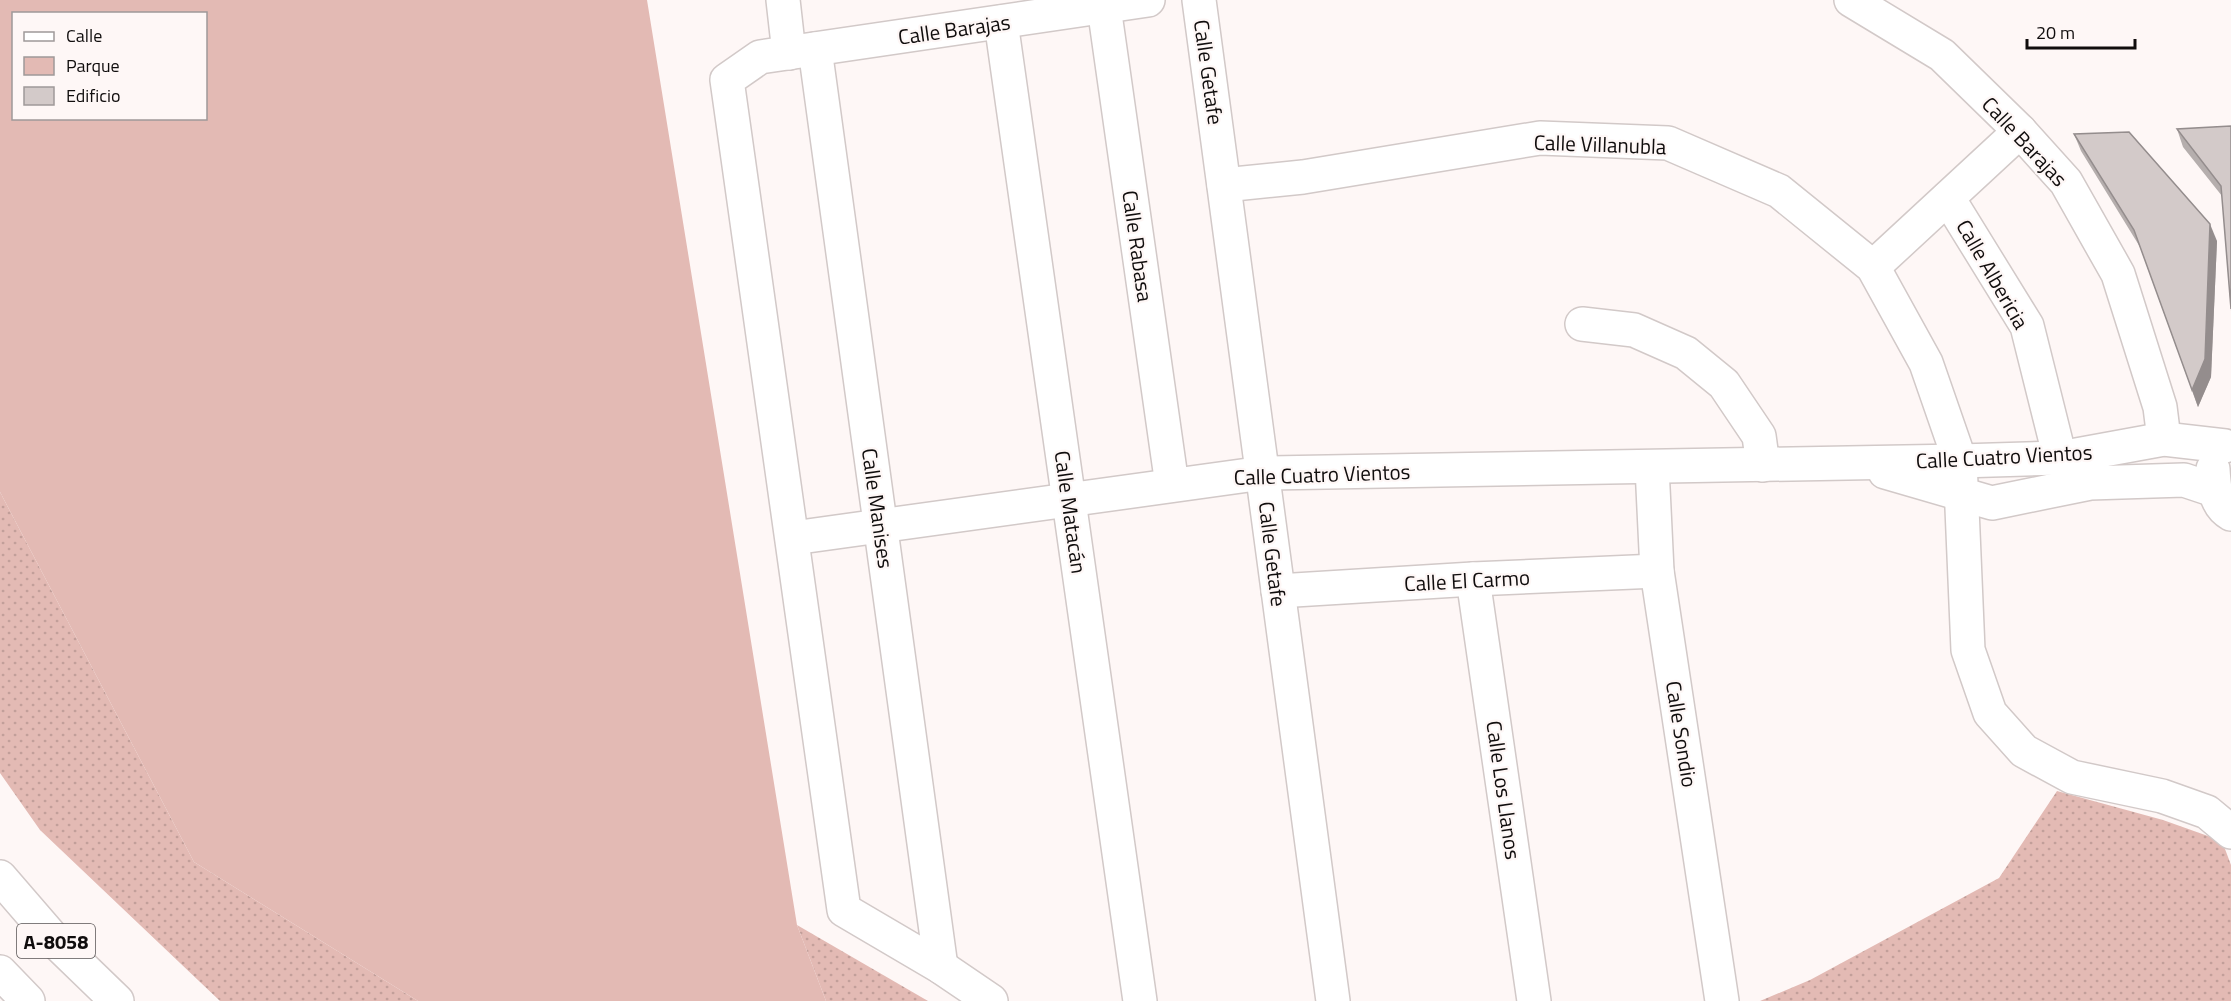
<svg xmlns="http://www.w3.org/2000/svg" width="2231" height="1001" font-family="'Titillium Web',sans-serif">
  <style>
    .grass { fill: url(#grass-dots) }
    .green { fill: #e3bab4; fill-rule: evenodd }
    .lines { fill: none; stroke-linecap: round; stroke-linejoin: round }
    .minor-casing { stroke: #d2c9c8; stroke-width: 36 }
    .motorway-casing { stroke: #d2c9c8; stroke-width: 36 }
    .minor { stroke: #fff; stroke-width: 33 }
    .motorway { stroke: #fff; stroke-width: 33 }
    .wall { fill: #b5aead }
    .shaded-wall { fill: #948d8d }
    .building { fill: #d3cac9; stroke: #948d8d; stroke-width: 1.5 }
    .labels { text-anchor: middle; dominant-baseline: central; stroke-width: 4.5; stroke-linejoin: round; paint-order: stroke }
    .shield { fill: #fef7f6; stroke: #575353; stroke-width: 1.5 }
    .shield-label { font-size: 20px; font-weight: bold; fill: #100d0d }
    .street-label { font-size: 21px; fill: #100d0d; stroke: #fef7f6 }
  </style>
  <defs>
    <pattern id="grass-dots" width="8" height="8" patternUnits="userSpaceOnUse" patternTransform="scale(1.5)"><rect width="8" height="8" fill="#e3bab4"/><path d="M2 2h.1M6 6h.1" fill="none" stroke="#c29f9a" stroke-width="1.8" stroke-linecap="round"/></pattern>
  </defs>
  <rect width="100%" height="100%" fill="#fef7f6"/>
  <g class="grass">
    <path d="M0,492L194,862L418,1001H220L40,830L0,773Z"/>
    <path d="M2057,791L2163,820L2222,841L2231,865V1001H1760L1810,980L1999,878Z"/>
    <path d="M797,925L928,1001H826Z"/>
  </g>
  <path class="green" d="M0,0H647L797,925L826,1001H418L194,862L0,492ZM14,14H206V118H14Z"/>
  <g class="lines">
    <defs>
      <g id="minor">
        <path d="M783,0L789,53"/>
        <path d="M1103,0L1172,485"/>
        <path d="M1199,0L1333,1001"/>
        <path d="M1851,0L1942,55L2020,131L2066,182L2118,274L2160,407L2164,439"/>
        <path d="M1001,22L1140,1001"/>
        <path d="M815,49L941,967"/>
        <path d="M1224,185L1303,177L1540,138L1668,143L1779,191L1873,267L1926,363L1960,461"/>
        <path d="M1948,198L2027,326L2060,458"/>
        <path d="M1873,267L2020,131"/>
        <path d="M1582,324L1634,330L1686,353L1724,384L1759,436L1763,465"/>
        <path d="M1652,467L1657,571L1722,1001"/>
        <path d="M2213,469C2214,486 2215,505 2231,514"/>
        <path d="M1885,472L1992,503L2090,483L2184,480L2214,490"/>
        <path d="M793,538L1263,473L1960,461L2060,458L2164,439L2225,446"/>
        <path d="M1473,579L1534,1001"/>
        <path d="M1278,591L1473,579L1657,571"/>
        <path d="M991,1001L941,967L844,910L727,80L760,57L1148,0"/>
      </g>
      <g id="motorway">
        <path d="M1960,461L1968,650L1990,713L2024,751L2072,777L2162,796L2207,812L2231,832"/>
        <path d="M0,877L57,943L117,1001"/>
        <path d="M0,972L28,1001"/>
      </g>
    </defs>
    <use href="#minor" class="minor-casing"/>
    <use href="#motorway" class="motorway-casing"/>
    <use href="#minor" class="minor"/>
    <use href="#motorway" class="motorway"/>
  </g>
  <g class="wall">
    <path d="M2231,126V311L2222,196L2183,147L2177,129Z"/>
    <path d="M2074,134L2217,241L2211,377L2198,407L2140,247L2081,151Z"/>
  </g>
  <path class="shaded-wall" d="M2210,224L2217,241L2211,377L2198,407L2192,390Z"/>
  <g class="building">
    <path d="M2231,126V309L2221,186L2177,129Z"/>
    <path d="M2129,132L2210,224L2205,359L2192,390L2134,230L2074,134Z"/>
  </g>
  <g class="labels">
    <rect class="shield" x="17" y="924" width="78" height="34" rx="4.5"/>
    <g class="shield-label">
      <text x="56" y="941">A-8058</text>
    </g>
    <g class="street-label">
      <text transform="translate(954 29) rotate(-8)">Calle Barajas</text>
      <text transform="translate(1209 72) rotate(82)">Calle Getafe</text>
      <text transform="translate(2025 141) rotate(47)">Calle Barajas</text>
      <text transform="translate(1600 144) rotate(2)">Calle Villanubla</text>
      <text transform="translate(1138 246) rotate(82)">Calle Rabasa</text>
      <text transform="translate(1993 274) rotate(60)">Calle Albericia</text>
      <text transform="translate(2004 456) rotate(-3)">Calle Cuatro Vientos</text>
      <text transform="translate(1322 474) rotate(-2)">Calle Cuatro Vientos</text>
      <text transform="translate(878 508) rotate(82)">Calle Manises</text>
      <text transform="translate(1071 512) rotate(82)">Calle Matacán</text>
      <text transform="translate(1273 554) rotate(83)">Calle Getafe</text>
      <text transform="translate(1467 580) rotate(-3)">Calle El Carmo</text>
      <text transform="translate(1682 734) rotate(81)">Calle Sondio</text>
      <text transform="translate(1504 790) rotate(82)">Calle Los Llanos</text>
    </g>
  </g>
  <rect x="12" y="12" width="195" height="108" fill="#fef7f6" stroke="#9f9999" stroke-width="1.5"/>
  <rect x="24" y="32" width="30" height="9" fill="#ffffff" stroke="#9f9999" stroke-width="1.5"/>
  <text x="66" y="42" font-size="18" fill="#100d0d">Calle</text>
  <rect x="24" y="57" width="30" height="18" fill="#e3bab4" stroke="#9f9999" stroke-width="1.5"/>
  <text x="66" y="72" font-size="18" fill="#100d0d">Parque</text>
  <rect x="24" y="87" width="30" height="18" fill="#d3cac9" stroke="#9f9999" stroke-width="1.5"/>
  <text x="66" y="102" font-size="18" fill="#100d0d">Edificio</text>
  <path d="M2027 39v9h108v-9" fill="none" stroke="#100d0d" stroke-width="3"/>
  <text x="2036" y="39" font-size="18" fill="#100d0d" stroke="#fef7f6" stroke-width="4.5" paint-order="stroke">20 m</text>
</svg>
